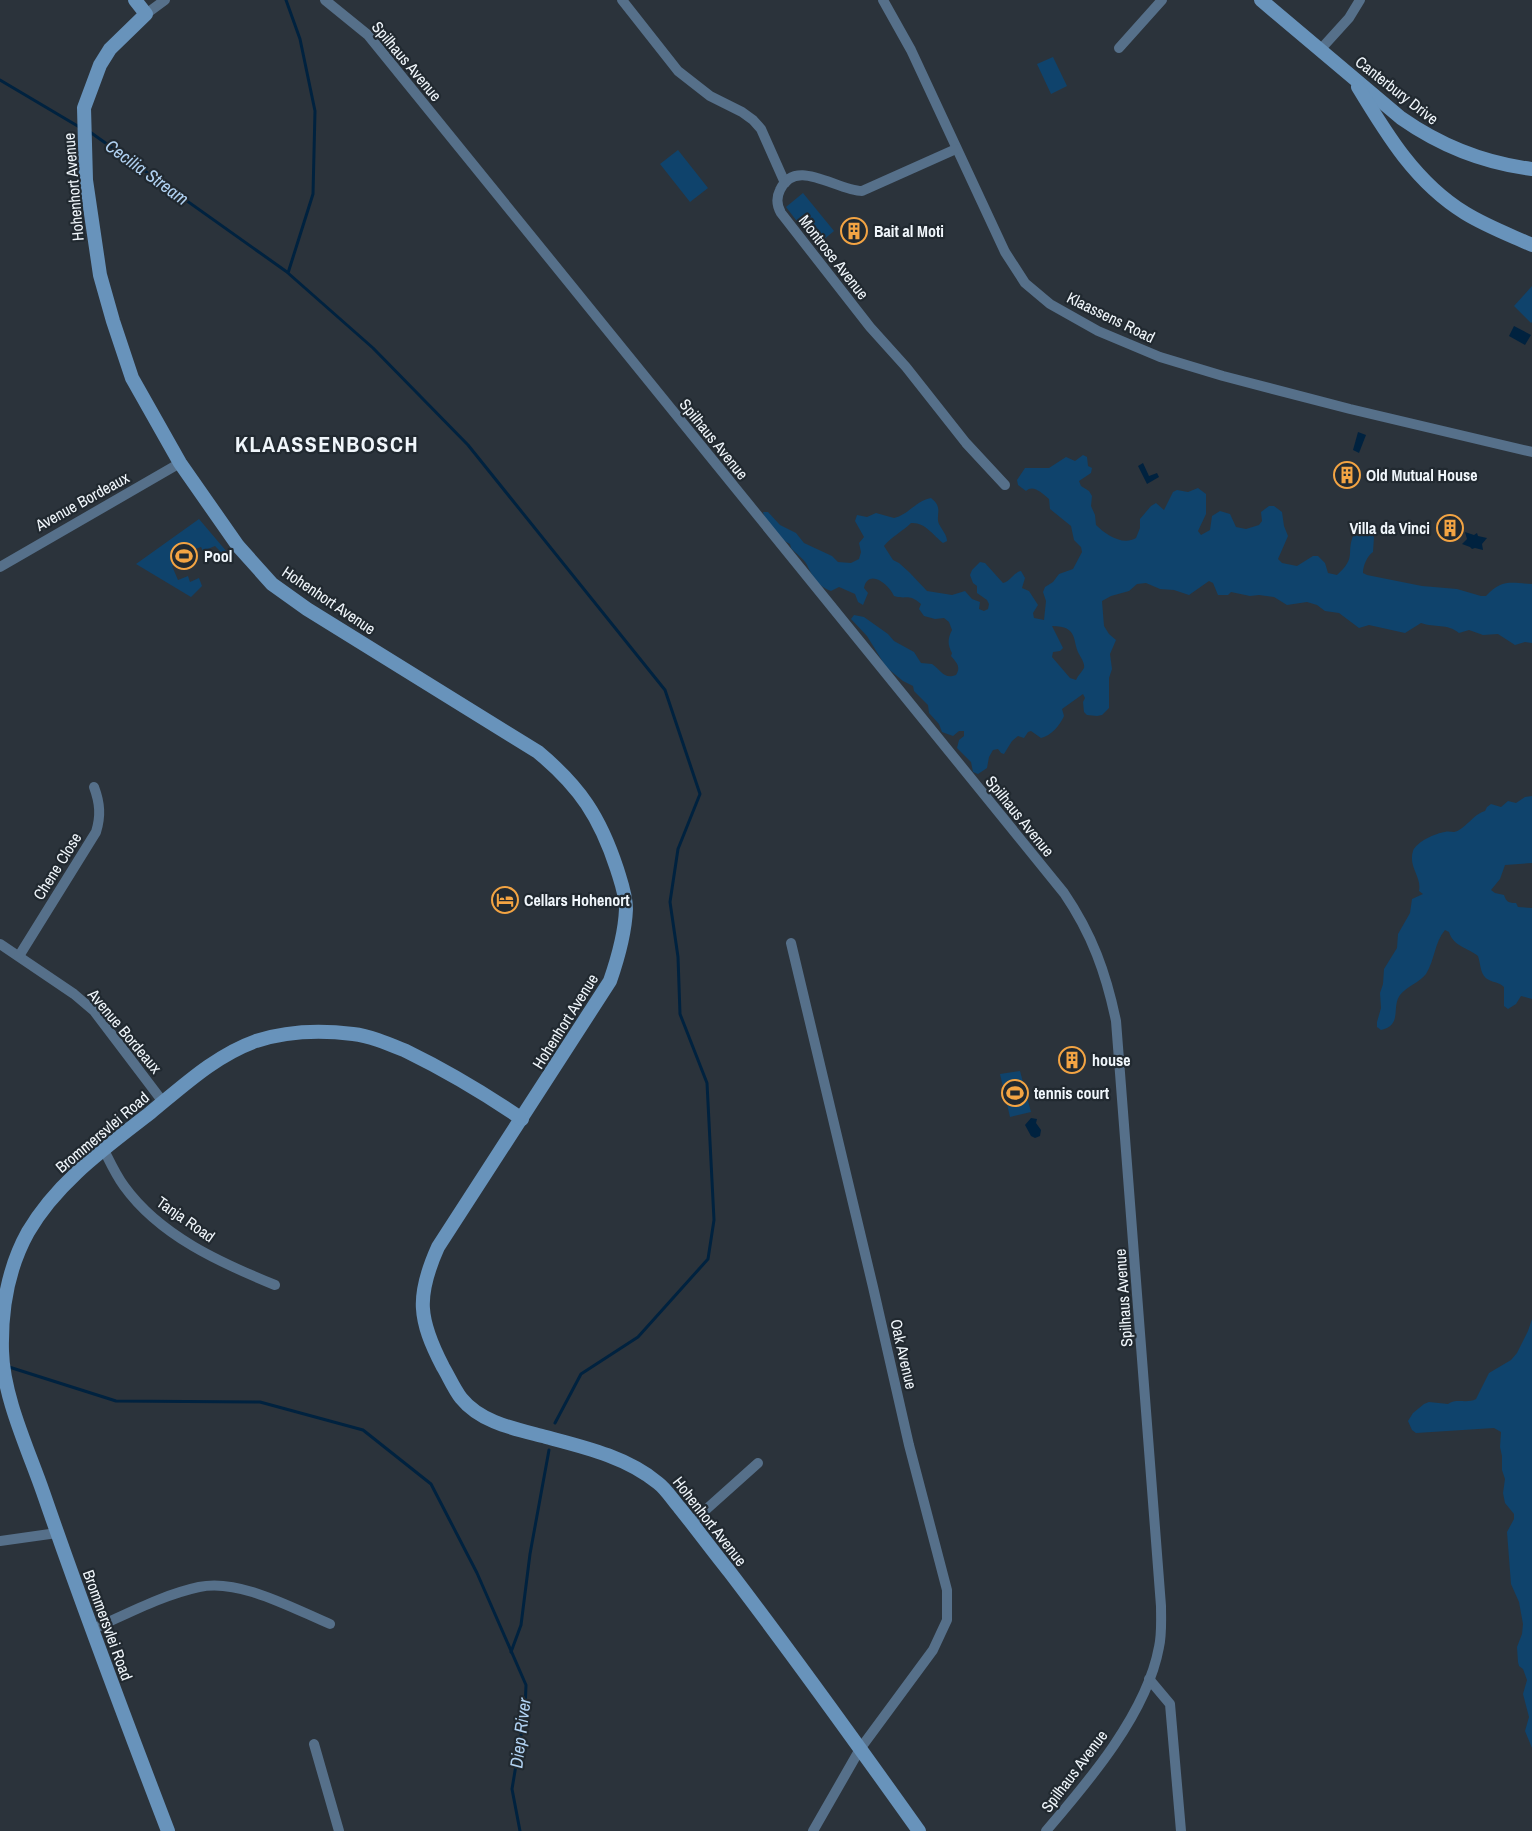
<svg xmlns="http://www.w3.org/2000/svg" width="1532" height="1831" font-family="'Archivo Narrow',sans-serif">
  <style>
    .green { fill: #0f436c; fill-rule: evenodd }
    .water { fill: #00223f }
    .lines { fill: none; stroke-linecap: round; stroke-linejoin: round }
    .stream { stroke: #00223f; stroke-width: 3 }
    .street { stroke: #56708a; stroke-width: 10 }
    .secondary { stroke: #6893bb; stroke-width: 14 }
    .labels { text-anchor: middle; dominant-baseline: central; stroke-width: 4.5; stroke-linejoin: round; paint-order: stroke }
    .street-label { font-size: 16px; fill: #f0f6fb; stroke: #212930 }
    .poi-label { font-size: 16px; font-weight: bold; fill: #f0f6fb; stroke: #212930; text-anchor: start }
    .water-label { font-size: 18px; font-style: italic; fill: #b1d2f2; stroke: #212930 }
    .district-label { font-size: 22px; font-weight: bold; letter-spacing: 1.5px; fill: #f0f6fb; stroke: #212930 }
  </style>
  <rect width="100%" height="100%" fill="#2b333b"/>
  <g class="green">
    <path d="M1053,57L1067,86L1051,94L1037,64Z"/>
    <path d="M678,150L708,188L690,202L660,164Z"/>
    <path d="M803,193L834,231L816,246L786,207Z"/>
    <path d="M1532,286V322L1531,323L1514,306Z"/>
    <path d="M1083,455L1087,457L1088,466L1092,468L1091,473L1079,481L1081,486L1089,491L1092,496L1091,506L1095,515L1096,525C1106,535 1123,546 1136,538L1140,528V519L1151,506L1156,503L1164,510L1173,492L1177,490L1188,492L1198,488L1206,494V514L1198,531L1201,535L1210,530L1212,516L1220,511L1230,514L1236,527L1246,529L1259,525L1262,521L1261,512L1269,506H1274L1282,512L1284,526L1288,536L1278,559L1282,563L1297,566L1313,556H1318L1325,563L1328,573L1337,575C1357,557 1346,554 1353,536L1361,531L1366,530L1374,537L1373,552C1367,556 1363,566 1363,573L1367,575L1422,586L1457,589L1481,596H1486C1502,579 1510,583 1532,584V643L1525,642L1515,645L1498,634L1483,635L1469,630L1459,633C1447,623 1435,628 1421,623L1405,633L1369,625L1359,628L1339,613L1325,611L1317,605L1307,602L1287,605L1274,597L1259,595L1250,596L1231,592L1228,595H1218L1213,583L1209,581L1189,595L1174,590L1160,589L1146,583L1137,584L1129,591L1111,596L1102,601L1104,626L1109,634L1116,640L1110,654L1112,669L1109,678V708L1102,715L1097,716L1087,715L1084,712L1083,702L1085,698L1083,694L1062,709L1064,716C1060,725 1051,736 1041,738L1031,731L1028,732L1024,738L1018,736L1012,741L1004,754L1001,753L998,749L993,750L989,757L987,768L978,774L973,772L971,762L957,748L959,740L964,736V731H959L953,736L942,732L939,724L929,713L928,705L914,691L913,686L903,681L886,667L867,636L851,619L854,615L864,617L888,634L894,641L914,652L921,663L932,664C941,670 944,680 956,675C961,667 957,663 951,656L952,653C947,644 948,638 952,630L949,622L944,618L935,619L924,616L919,609L921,604C908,593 907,600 894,596C889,584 868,568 864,588L868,593L863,605L858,602L855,594L839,587L831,591C819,587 813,578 808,567C806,560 796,554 791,548L790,544C778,538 766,525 763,512H768L780,525L796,533L804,543L832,556L838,562L851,563L859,559L861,552L859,543L864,537L855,521L857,515L867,517L876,513L894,518C908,515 917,500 931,498C944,508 935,515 939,524C942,530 947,535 947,541L943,543C933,535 925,522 911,523C902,532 892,536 884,546L893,560L899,563L909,572L927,591L952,595L965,591L972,599L980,602L979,609L984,611L988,609L989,604L987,600L977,593V586L973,583L970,575L972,570L980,562L985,563L1003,583C1011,581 1014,572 1021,571L1025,578L1022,588L1029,591L1038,605L1033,613L1034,618L1044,620L1046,601L1043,592L1045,587L1053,582L1059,574L1073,569L1082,552L1081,547L1074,540L1071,526L1050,509L1049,499C1042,493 1033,484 1026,491L1018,485L1017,480L1025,468H1049L1066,457L1075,461ZM1052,626C1079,626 1072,641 1079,654C1081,658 1085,663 1084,668C1082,672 1078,675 1076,680L1070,678L1052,657L1053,652L1060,651L1063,648Z"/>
    <path d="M199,519L227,552L224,555L215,546L203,551L201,547L179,555L181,562L172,566L178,580L188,576L190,582L199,578L202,586L191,597L136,564Z"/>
    <path d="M1532,796V863L1505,865L1500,879L1491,890L1495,893L1504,895C1506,902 1509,903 1516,903L1518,907L1532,908V999L1521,996L1516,1004L1508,1009L1504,1006V987C1499,982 1495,983 1489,980C1480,976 1481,965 1478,956C1468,948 1453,946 1449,932L1445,930C1434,943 1435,960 1426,974C1419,983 1407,986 1400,995C1391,1007 1403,1025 1381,1030L1377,1027V1022L1381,1008L1380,993L1383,984L1384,969L1397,948L1398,934L1410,913L1412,899L1423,894L1419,891C1422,877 1408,867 1413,851C1416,842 1436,833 1445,832C1448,831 1451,832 1454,832C1465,830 1473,814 1485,811L1487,807L1491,804L1501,807L1508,801L1516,803L1525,797Z"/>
    <path d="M1020,1071L1031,1112L1010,1117L1000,1074Z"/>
    <path d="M1532,1319V1748L1525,1731L1529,1717L1523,1694L1527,1680L1523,1669L1519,1666L1518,1662L1517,1647L1522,1634L1523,1624L1519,1602L1511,1584L1507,1532L1514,1519V1514L1505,1503L1503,1493L1505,1479L1502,1470V1456L1500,1447L1501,1432L1494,1428L1416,1433L1412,1430L1408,1421L1413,1413L1424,1404L1429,1402L1448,1404C1456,1398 1467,1404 1476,1399L1489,1373L1511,1360L1517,1353L1528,1331Z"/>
  </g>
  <g class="water">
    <path d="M1514,326L1531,335L1525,345L1509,336Z"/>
    <path d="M1358,432L1366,435L1359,453L1353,450Z"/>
    <path d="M1143,463L1149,476L1157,473L1159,477L1147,484L1138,466Z"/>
    <path d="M1465,532L1474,535L1477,533L1478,536L1487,538L1482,544L1483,550L1475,548L1472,549L1470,547L1462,544L1467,539Z"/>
    <path d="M1031,1118L1037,1119L1036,1123L1041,1130L1040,1136L1035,1138L1031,1136L1025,1125Z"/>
  </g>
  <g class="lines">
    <g class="stream">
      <path d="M286,0L300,39L315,111L313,194L288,273L373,348L468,445L665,690L700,794L678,849L670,902L678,957L680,1014L707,1083L714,1220L708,1259L638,1337L581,1374L555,1423"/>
      <path d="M0,80L81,128"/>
      <path d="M90,132L287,272"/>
      <path d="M9,1367L116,1401L260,1402L363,1430L431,1484L477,1573L526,1685L525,1711L512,1789L520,1831"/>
      <path d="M511,1652L521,1625L530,1554L549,1450"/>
    </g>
    <g class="street">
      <path d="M325,0L368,35L1064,893C1092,934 1106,973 1116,1021L1161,1606C1161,1619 1162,1634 1159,1647C1147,1713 1089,1781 1046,1831"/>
      <path d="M622,0L678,71L710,96L742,112L753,120L761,129L785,183"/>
      <path d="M883,0L911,50L1005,252L1025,283L1050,304L1098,331L1160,357L1223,376L1350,409L1532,452"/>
      <path d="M146,14L165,0"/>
      <path d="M1119,48L1162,0"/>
      <path d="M1320,50L1349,18L1360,0"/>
      <path d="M956,149L862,191C837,191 795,156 780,190C776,198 777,206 781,213L870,327L906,367L966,443L1005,485"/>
      <path d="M0,567L180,463"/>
      <path d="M791,943L873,1287L909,1445L947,1590V1620L933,1650L860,1749L813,1831"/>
      <path d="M0,944L74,994L94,1011L163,1102"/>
      <path d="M19,956L96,832C101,816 100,803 94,787"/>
      <path d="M104,1150C110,1162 116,1175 124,1186C160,1236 221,1263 275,1285"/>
      <path d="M691,1523L758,1463"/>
      <path d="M0,1541L57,1533"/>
      <path d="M93,1629C127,1614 162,1595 199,1587C239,1578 294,1609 330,1624"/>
      <path d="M1149,1679L1170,1704L1181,1831"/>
      <path d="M314,1744L339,1831"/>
    </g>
    <g class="secondary">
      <path d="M135,0L146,14L110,49L100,65L84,108L86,180L100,275L113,321L132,378L180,463L238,546L272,584L307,609L538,752C580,787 600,817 617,869C621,882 626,895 626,909C625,934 618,958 610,981L438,1247C416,1296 418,1319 443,1367C449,1377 454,1389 461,1398C481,1423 516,1429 546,1437C584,1447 627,1457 658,1483C666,1489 672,1499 679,1507C696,1528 712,1550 729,1571C794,1656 857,1744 919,1831"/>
      <path d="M1261,0L1401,118C1441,146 1483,163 1532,169"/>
      <path d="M1358,87C1387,135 1416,183 1465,213C1486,226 1510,235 1532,245"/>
      <path d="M168,1831C125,1719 82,1605 43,1492C28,1449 3,1396 2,1351C1,1310 8,1268 28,1232C57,1182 105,1148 150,1113C183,1086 216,1055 256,1041C287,1031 321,1030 353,1034C371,1036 389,1044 406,1051C447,1071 484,1093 522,1119"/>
    </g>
  </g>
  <defs>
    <symbol id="building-ring" viewBox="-11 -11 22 22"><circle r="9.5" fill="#212930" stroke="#f3a443" stroke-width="1.5"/><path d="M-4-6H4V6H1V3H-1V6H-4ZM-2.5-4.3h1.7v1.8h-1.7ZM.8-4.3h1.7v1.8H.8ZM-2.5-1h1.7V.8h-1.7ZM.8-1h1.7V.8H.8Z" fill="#f3a443"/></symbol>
    <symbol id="stadium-ring" viewBox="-11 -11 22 22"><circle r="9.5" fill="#212930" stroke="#f3a443" stroke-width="1.5"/><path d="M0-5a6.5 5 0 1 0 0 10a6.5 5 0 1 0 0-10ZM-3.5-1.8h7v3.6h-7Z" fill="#f3a443"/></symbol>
    <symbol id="hotel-ring" viewBox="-11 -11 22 22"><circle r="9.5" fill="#212930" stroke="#f3a443" stroke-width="1.5"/><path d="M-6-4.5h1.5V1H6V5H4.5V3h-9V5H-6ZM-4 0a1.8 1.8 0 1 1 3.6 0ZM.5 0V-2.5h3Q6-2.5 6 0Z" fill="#f3a443"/></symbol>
  </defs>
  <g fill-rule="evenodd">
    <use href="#building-ring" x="839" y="216" width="30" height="30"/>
    <use href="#building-ring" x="1332" y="460" width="30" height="30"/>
    <use href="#building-ring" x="1435" y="513" width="30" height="30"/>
    <use href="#stadium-ring" x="169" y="541" width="30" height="30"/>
    <use href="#hotel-ring" x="490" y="885" width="30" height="30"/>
    <use href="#building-ring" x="1057" y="1045" width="30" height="30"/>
    <use href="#stadium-ring" x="1000" y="1078" width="30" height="30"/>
  </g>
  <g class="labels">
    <g class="street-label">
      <text transform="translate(407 61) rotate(50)">Spilhaus Avenue</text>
      <text transform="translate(1397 90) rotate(38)">Canterbury Drive</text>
      <text transform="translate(73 187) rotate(-95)">Hohenhort Avenue</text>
      <text transform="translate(834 257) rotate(52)">Montrose Avenue</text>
      <text transform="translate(1111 317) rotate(26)">Klaassens Road</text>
      <text transform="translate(714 439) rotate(51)">Spilhaus Avenue</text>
      <text transform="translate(82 501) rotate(-29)">Avenue Bordeaux</text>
      <text transform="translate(329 600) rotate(34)">Hohenhort Avenue</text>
      <text transform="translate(1020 816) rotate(51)">Spilhaus Avenue</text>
      <text transform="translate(57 866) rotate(-58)">Chene Close</text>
      <text transform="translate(565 1021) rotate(-58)">Hohenhort Avenue</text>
      <text transform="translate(125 1031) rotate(50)">Avenue Bordeaux</text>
      <text transform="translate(102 1132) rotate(-40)">Brommersvlei Road</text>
      <text transform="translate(186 1219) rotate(35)">Tanja Road</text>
      <text transform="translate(1123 1298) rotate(-94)">Spilhaus Avenue</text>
      <text transform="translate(904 1354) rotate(77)">Oak Avenue</text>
      <text transform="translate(710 1521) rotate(52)">Hohenhort Avenue</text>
      <text transform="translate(108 1625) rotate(70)">Brommersvlei Road</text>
      <text transform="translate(1074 1771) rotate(-53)">Spilhaus Avenue</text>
    </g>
    <g class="poi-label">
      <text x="874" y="231">Bait al Moti</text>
      <text x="1366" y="475">Old Mutual House</text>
      <text x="1430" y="528" text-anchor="end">Villa da Vinci</text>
      <text x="204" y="556">Pool</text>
      <text x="524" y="900">Cellars Hohenort</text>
      <text x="1092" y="1060">house</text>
      <text x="1034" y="1093">tennis court</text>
    </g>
    <g class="water-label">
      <text transform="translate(147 172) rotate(36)">Cecilia Stream</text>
      <text transform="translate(520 1733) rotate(-83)">Diep River</text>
    </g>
    <g class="district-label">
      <text x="327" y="444">KLAASSENBOSCH</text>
    </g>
  </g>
</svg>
